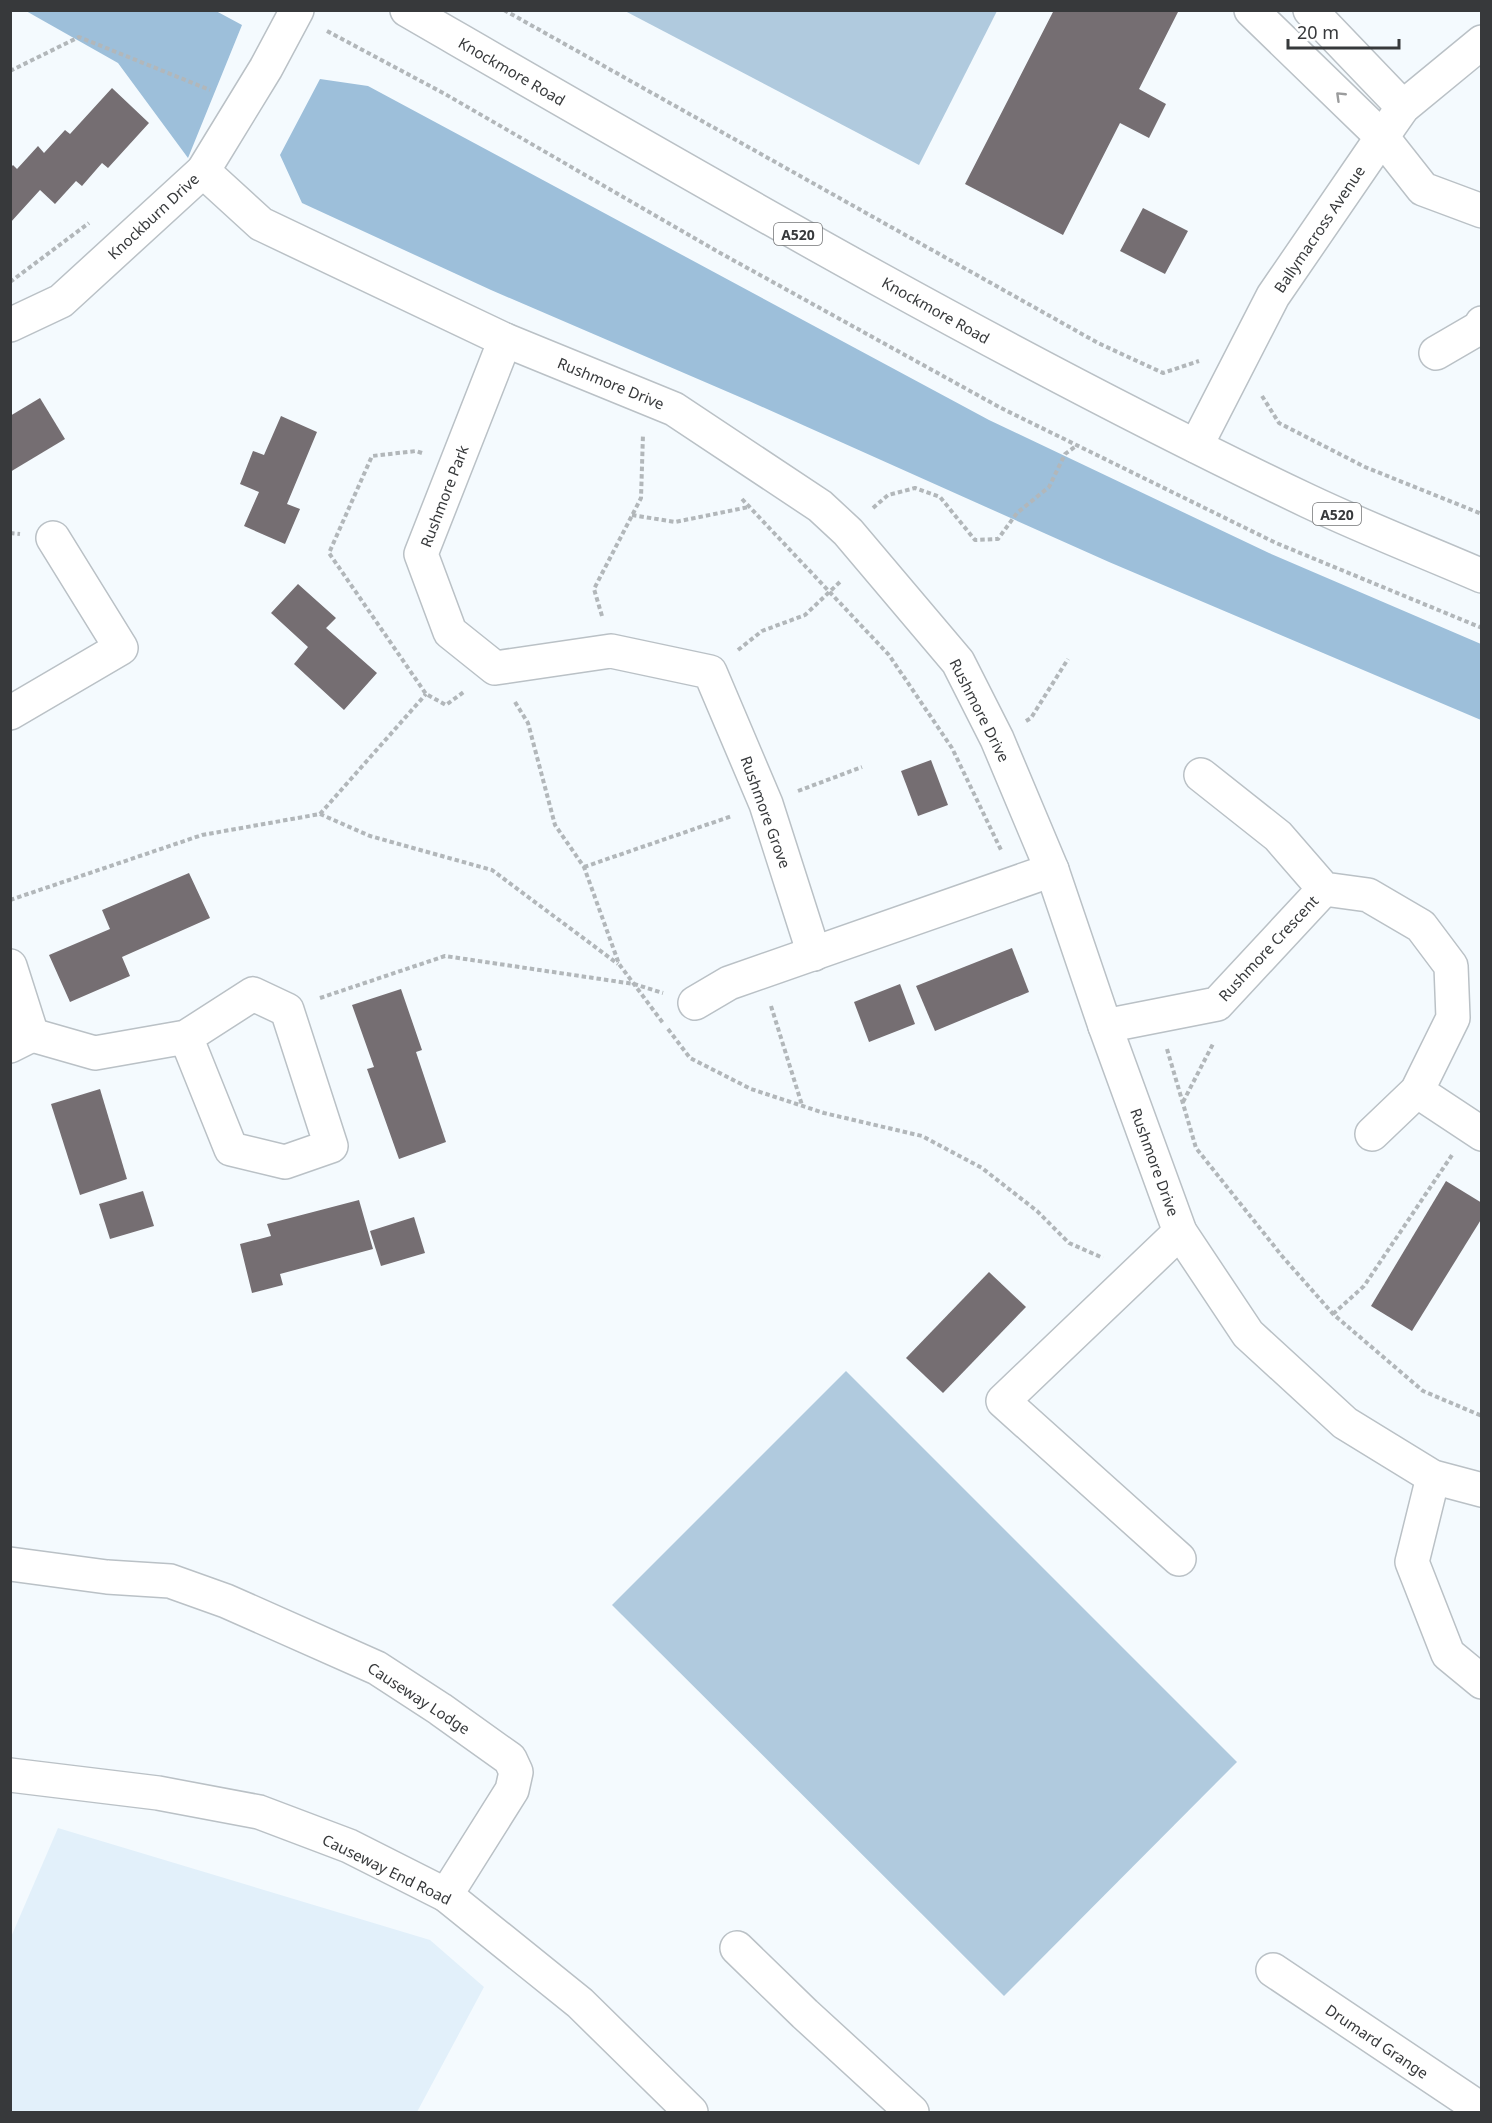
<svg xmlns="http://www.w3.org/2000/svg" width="1492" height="2123" font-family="'Noto Sans',sans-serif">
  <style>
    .built { fill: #e2f0fa }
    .green { fill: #b0cade }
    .forest { fill: #9dbfda }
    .building { fill: #756e72 }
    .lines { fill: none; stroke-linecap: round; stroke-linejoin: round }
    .minor-casing { stroke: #bac1c6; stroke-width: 36 }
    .major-casing { stroke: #bac1c6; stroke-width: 36 }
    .path { stroke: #b2b7ba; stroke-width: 4; stroke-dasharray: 4.5 3; stroke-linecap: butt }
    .minor { stroke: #fff; stroke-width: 33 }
    .major { stroke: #fff; stroke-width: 33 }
    .oneway { stroke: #9b9c9d }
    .labels { text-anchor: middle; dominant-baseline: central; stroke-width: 6; stroke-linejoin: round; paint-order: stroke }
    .shield { fill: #fff; stroke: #737476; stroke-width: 1.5 }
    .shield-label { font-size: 14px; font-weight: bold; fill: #37393b }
    .street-label { font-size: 15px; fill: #37393b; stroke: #fff }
  </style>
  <rect width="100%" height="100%" fill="#f4fafe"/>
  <path class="built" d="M58,1828L430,1940L484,1987L417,2112H11V1937Z"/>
  <g class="green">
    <path d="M625,11H997L919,165Z"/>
    <path d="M846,1371L1237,1762L1004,1996L612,1605Z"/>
  </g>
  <g class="forest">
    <path d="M26,11H216L242,25L188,158L118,63Z"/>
    <path d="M320,79L368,86L989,420L1269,553L1481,644V720L1109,562L749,401L491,290L302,203L280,155Z"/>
  </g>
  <g class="building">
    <path d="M1054,10H1179L1139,89L1166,104L1149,138L1120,123L1063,235L965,184Z"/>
    <path d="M112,88L149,123L108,168L102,163L82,186L76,181L55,204L40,190L10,223V168L13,165L17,169L38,146L44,153L65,130L70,134Z"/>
    <path d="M1143,208L1188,231L1165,274L1120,251Z"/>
    <path d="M40,398L65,439L10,472V416Z"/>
    <path d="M281,416L317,432L287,504L300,509L285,544L244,526L259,492L240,484L253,451L264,455Z"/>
    <path d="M298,584L336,618L326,628L377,673L344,710L294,664L308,647L271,613Z"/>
    <path d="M931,760L948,805L918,816L901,771Z"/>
    <path d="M189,873L210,918L122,957L130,976L70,1002L49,955L110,929L102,910Z"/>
    <path d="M1012,948L1029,992L935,1031L916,986Z"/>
    <path d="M900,984L915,1024L869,1042L854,1002Z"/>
    <path d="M401,989L422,1050L416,1052L446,1142L399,1159L367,1069L374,1067L352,1005Z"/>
    <path d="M100,1089L127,1179L80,1195L51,1104Z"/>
    <path d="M1446,1181L1482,1203V1218L1412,1331L1371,1306Z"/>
    <path d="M143,1191L154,1226L110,1239L99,1204Z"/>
    <path d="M359,1200L373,1249L280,1274L283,1285L252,1293L240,1244L271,1236L267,1224Z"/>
    <path d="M414,1217L425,1253L381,1266L370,1231Z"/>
    <path d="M989,1272L1026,1307L943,1393L906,1358Z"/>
  </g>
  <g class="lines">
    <defs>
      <g id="minor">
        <path d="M1251,10L1382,137L1423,189L1482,211"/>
        <path d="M1310,10L1403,107"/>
        <path d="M203,171L261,224L505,340L674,409L820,506L848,532L958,662L997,739L1052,870L1105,1026L1180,1232L1248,1334L1345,1423L1433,1477L1482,1490"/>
        <path d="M10,325L61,301L203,171L266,68L297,10"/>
        <path d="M505,340L421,554L450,632L495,668L611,651L710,672L766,804L814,954"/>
        <path d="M1436,353L1479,328L1482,323"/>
        <path d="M1196,446L1273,296L1382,137L1403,107L1482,42"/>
        <path d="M10,713L121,648L53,538"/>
        <path d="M1201,775L1278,836L1324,889L1368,895L1421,926L1451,966L1453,1018L1417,1091L1372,1134"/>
        <path d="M10,966L32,1035L10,1046"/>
        <path d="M695,1003L729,983L1052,870"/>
        <path d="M1105,1026L1217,1004L1324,889"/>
        <path d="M32,1035L95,1053L186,1037L253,994L287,1010L331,1146L285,1162L231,1149L186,1037"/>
        <path d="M1417,1091L1482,1134"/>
        <path d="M1433,1477L1412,1562L1448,1654L1482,1682"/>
        <path d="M1179,1559L1003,1401L1180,1232"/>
        <path d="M10,1564L107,1577L170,1581L226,1601L377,1668L440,1709L510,1759L516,1772L512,1790L446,1895"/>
        <path d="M10,1775L158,1793L259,1812L349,1846L446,1895L580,2003L691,2112"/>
        <path d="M737,1948L805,2014L912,2112"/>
        <path d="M1273,1970L1482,2110"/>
      </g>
      <path id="major" d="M407,10C703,181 999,354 1308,501C1365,528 1424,551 1482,576"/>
    </defs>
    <use href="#minor" class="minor-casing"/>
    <use href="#major" class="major-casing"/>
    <g class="path">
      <path d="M504,10L1098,343L1163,373L1199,361"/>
      <path d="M327,31L445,94L722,254L1001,408L1276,543L1482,628"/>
      <path d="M10,71L79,37L210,90"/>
      <path d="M10,282L89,223"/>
      <path d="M1262,396L1279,423L1365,467L1482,514"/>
      <path d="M422,453L416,451L372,456L329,553L426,694L446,705L465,691"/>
      <path d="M742,499L889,655L952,748L1001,850"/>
      <path d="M873,508L888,495L915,488L940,497L975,540L998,539L1017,513L1049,487L1065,454L1076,446"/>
      <path d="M632,515L675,522L749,507"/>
      <path d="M10,533L20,534"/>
      <path d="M602,616L594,589L641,498L643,434"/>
      <path d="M738,650L762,631L805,615L842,580"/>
      <path d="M515,702L528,723L555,825L584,867L619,964L663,1023"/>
      <path d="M1026,721L1031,718L1068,659"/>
      <path d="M798,791L862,767"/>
      <path d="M320,814L426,694"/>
      <path d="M584,867L732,816"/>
      <path d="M10,900L202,835L320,814L370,836L492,870L618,964"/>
      <path d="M320,998L445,956L634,984L663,993"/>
      <path d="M771,1006L802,1105"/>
      <path d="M668,1029L690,1058L751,1089L824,1113L922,1136L982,1168L1037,1211L1069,1243L1103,1258"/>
      <path d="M1167,1049L1196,1148L1282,1256L1333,1314L1423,1391L1482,1416"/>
      <path d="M1183,1102L1214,1042"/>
      <path d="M1333,1314L1364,1286L1452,1155"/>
    </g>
    <use href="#minor" class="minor"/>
    <use href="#major" class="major"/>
  </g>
  <defs><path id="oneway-chevron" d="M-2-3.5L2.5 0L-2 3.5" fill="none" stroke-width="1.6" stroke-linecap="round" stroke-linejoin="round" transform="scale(1.5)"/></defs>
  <use class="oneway" href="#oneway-chevron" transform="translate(1340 96) rotate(-136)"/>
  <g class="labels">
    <g class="shield">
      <rect x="774" y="223" width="48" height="22" rx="4.5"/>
      <rect x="1313" y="503" width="48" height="22" rx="4.5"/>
    </g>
    <g class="shield-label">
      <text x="798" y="234">A520</text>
      <text x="1337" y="514">A520</text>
    </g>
    <g class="street-label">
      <text transform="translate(512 71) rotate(30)">Knockmore Road</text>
      <text transform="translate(153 216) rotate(-43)">Knockburn Drive</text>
      <text transform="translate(1319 229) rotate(-56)">Ballymacross Avenue</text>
      <text transform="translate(936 310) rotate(29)">Knockmore Road</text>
      <text transform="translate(611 383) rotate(22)">Rushmore Drive</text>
      <text transform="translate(444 496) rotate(-69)">Rushmore Park</text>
      <text transform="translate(980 710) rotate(63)">Rushmore Drive</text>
      <text transform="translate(766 812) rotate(70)">Rushmore Grove</text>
      <text transform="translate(1268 948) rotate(-47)">Rushmore Crescent</text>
      <text transform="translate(1155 1162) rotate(70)">Rushmore Drive</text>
      <text transform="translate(419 1698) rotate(33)">Causeway Lodge</text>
      <text transform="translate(387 1869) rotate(26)">Causeway End Road</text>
      <text transform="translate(1377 2041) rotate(34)">Drumard Grange</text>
    </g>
  </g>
  <rect width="1492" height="2123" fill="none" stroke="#37393b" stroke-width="24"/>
  <path d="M1288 39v9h111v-9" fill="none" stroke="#37393b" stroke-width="3"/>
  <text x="1297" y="39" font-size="18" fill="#37393b" stroke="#ffffff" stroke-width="4.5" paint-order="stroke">20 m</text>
</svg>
